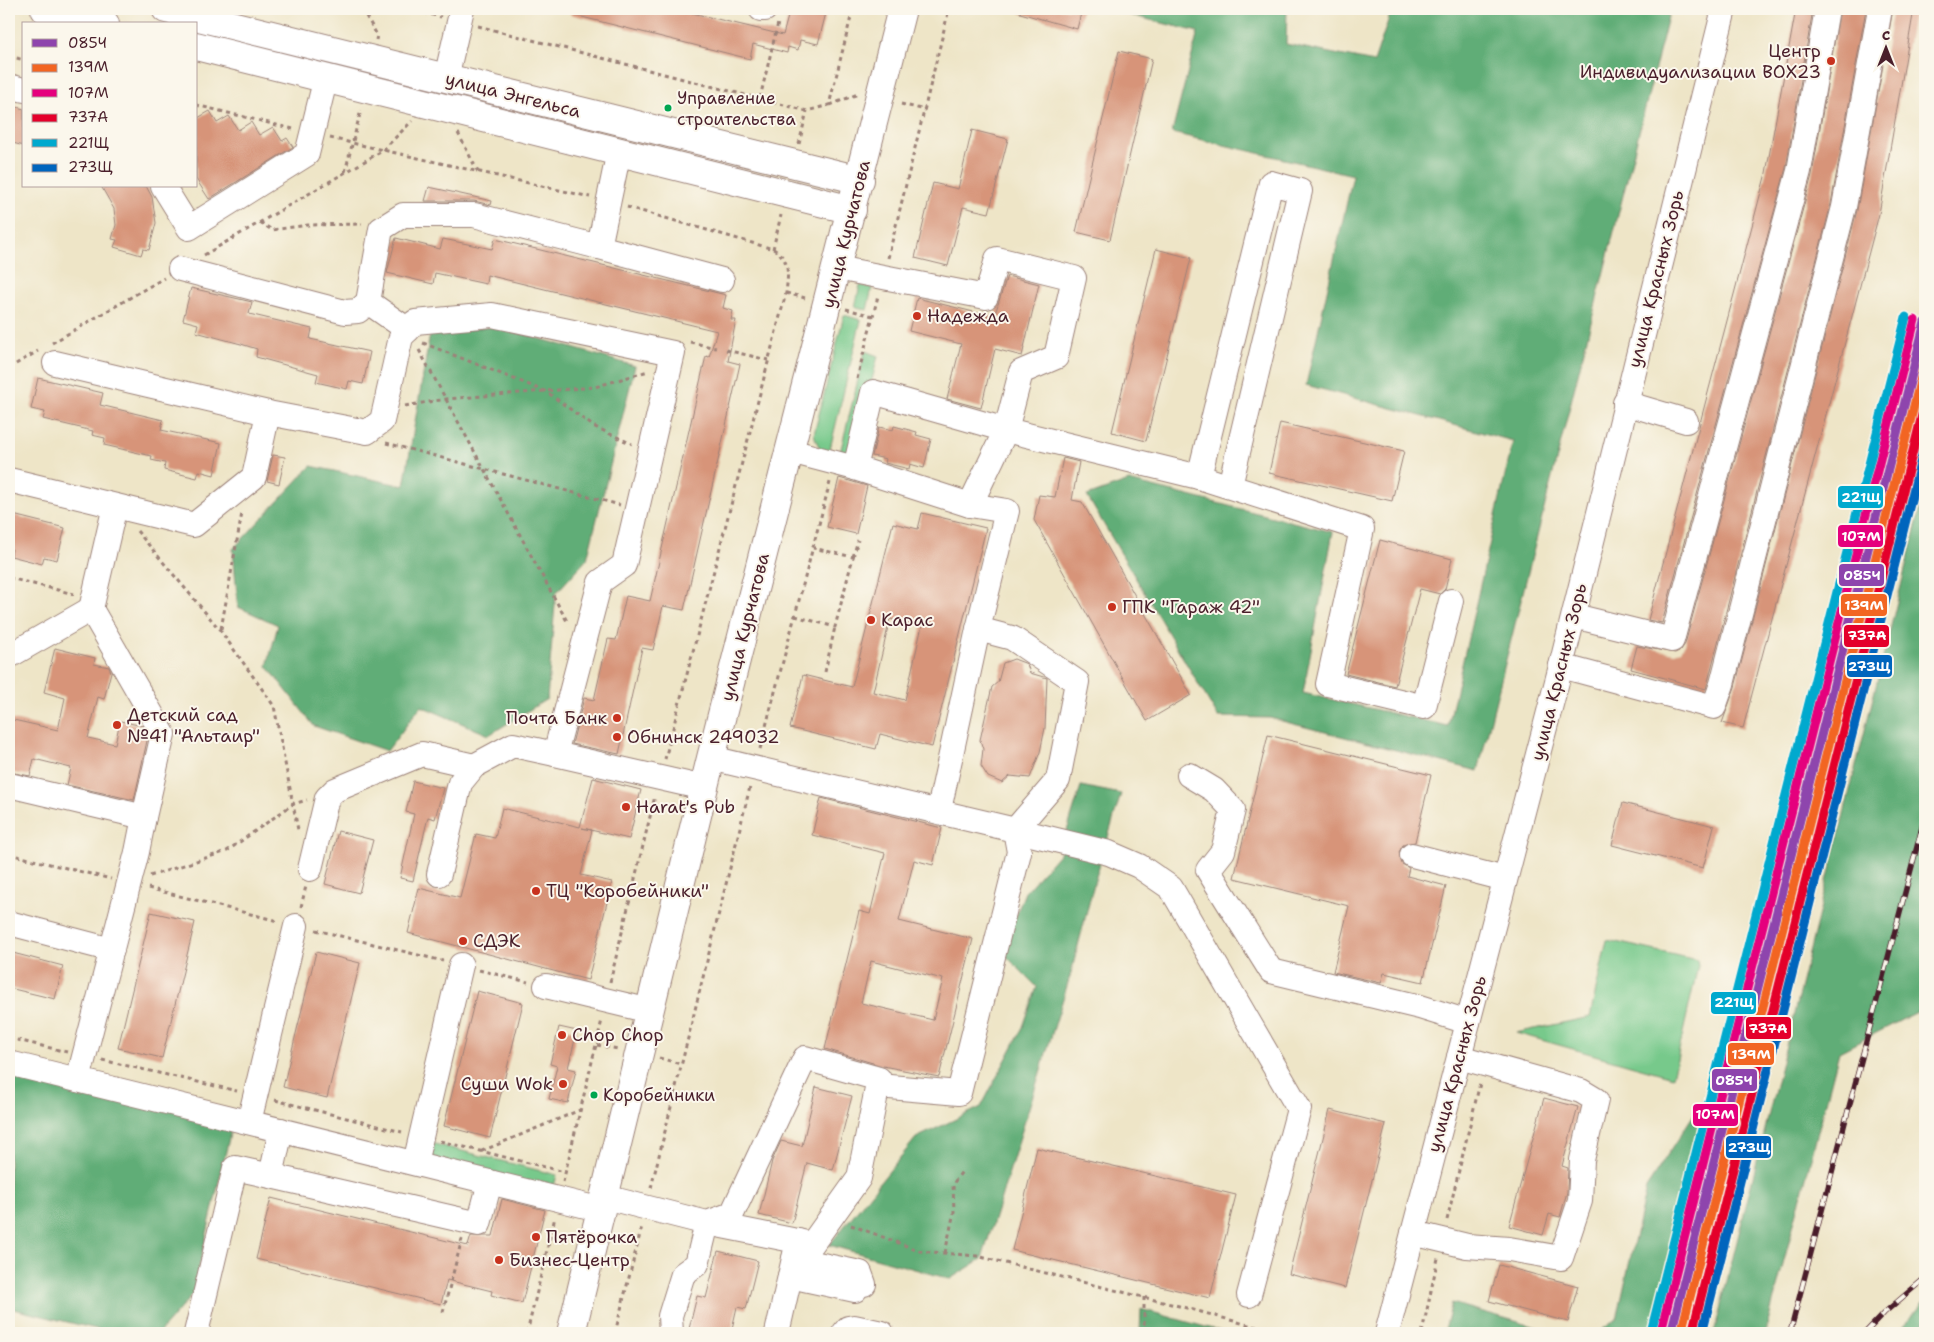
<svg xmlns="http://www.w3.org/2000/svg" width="1934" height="1342" font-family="'Shantell Sans',sans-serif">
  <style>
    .green { fill: #77c98b; stroke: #60745b }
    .forest { fill: #61ad77; stroke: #566651 }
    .building { fill: #d79479; fill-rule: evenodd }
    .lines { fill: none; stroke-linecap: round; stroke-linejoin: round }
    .minor-casing { stroke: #9c8279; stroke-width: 26 }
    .major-casing { stroke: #9c8279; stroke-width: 30 }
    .path { stroke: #9c8279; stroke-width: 3; stroke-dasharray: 4 4; stroke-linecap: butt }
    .minor { stroke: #fff; stroke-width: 24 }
    .major { stroke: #fff; stroke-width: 28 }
    .rail-casing { stroke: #4a1f2b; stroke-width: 5.5 }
    .rail { stroke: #fbf7ec; stroke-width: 4; stroke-dasharray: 11; stroke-linecap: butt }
    .rail-1-casing { stroke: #fbf7ec; stroke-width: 12 }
    .rail-2-casing { stroke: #fbf7ec; stroke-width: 12 }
    .rail-3-casing { stroke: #fbf7ec; stroke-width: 12 }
    .rail-4-casing { stroke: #fbf7ec; stroke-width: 12 }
    .rail-5-casing { stroke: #fbf7ec; stroke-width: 12 }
    .rail-6-casing { stroke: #fbf7ec; stroke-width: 12 }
    .rail-1 { stroke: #8e44ad; stroke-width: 9 }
    .rail-2 { stroke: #f26522; stroke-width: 9 }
    .rail-3 { stroke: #e5007d; stroke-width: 9 }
    .rail-4 { stroke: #e4002b; stroke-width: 9 }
    .rail-5 { stroke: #00a9ce; stroke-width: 9 }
    .rail-6 { stroke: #0065bd; stroke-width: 9 }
    .poi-dot { fill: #c8321e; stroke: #fbf7ec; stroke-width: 2 }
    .bus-dot { fill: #00a651; stroke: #fbf7ec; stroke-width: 2 }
    .labels { text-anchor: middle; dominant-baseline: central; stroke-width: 4; stroke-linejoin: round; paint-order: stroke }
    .bus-label { font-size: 17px; fill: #4a1f2b; stroke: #fbf7ec; text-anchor: start }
    .poi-label { font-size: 18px; fill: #4a1f2b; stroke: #fbf7ec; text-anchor: start }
    .street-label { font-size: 18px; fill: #4a1f2b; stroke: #fbf7ec }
    .line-badge { stroke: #fbf7ec; stroke-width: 2 }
    .badge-label { font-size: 14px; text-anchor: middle; font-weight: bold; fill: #fff }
  </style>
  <rect width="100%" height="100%" fill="#fbf7ec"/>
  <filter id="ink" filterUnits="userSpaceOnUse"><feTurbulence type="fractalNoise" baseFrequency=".02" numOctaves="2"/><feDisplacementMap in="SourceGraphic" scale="10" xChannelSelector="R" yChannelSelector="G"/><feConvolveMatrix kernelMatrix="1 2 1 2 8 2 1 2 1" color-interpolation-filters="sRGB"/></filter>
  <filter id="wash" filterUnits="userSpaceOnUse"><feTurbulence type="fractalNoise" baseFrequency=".0096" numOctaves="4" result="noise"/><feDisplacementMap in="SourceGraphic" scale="20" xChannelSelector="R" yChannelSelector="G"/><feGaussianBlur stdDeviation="1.12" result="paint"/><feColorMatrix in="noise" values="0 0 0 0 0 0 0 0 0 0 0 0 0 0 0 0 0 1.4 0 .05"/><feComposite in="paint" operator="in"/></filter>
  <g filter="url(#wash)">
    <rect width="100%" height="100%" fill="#eee5c7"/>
    <g class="green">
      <path d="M860,285L872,288L867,310L855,307Z"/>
      <path d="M844,315L861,320L829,453C819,450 817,444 814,434Z"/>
      <path d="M865,351L878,356L852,459L839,457Z"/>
      <path d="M1607,940L1697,960L1698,966L1673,1077L1516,1033L1590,1017Z"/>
      <path d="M423,1141L557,1175L553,1190L429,1158Z"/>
    </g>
    <g class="forest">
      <path d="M1119,9H1287L1286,44L1374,62L1392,9H1670L1478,771L1270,718L1218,717L1087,496L1129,481L1333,532L1303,693L1448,726L1513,441L1306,385L1353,175L1172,133L1198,32L1118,12Z"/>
      <path d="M496,326L635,366L587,559L556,593L547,699L489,735L421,706L387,751L314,726L267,666L278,625L238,607L233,549L311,466L404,486L430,334Z"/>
      <path d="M1925,490V1008L1839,1052L1765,1333H1714Z"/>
      <path d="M1081,786L1121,794L1095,880L1071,973L982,1259L950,1279L829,1245L916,1138L981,1107L1023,1027L1037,987L1002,952L1025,892L1060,853Z"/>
      <path d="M9,1071L233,1121L193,1294L159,1333H113L9,1308Z"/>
      <path d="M1709,1091L1651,1333H1597L1617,1319L1646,1188Z"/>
      <path d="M1925,1302V1333H1898L1923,1303Z"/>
      <path d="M1452,1303L1557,1333H1444Z"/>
      <path d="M1141,1309L1227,1333H1140Z"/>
    </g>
    <g id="blocks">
      <g class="building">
        <path d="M571,9H676L783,35L790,9H827L818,44L800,40L798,50L788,47L787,53L753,44L750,59L570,14Z"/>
        <path d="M1021,9H1082L1077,29L1020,13Z"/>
        <path d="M1796,9H1813L1786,168L1662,623L1648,620L1766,173Z"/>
        <path d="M1840,9H1866L1831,204L1706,689L1631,669L1637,646L1675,653L1681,650L1685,644L1812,175Z"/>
        <path d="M1893,9H1914L1879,214L1743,728L1722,723L1735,687L1857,210Z"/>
        <path d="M1119,51L1152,59L1110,240L1076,232Z"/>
        <path d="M9,105L24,109V146L9,142Z"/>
        <path d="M210,111L217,123L229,116L238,130L251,122L259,135L273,127L282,141L287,138L293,147L209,199L196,179V119Z"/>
        <path d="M972,130L1008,139L989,213L963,207L948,266L915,258L933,183L958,189Z"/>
        <path d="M101,186H146L152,197L156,223L149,250L143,249L141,255L114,247L117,240L112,239L116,225L114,209Z"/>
        <path d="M429,187L492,201L491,205L474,201H425Z"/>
        <path d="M396,238L440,249L443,239L492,249L495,239L726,295L723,308L733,311L731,320H736L728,361L740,364L684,610L663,606L653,650L642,648L619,754L572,744L584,698L594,700L608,639L616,640L626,596L650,601L706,356L709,357L717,331L487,275L486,284L435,273L433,284L387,273Z"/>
        <path d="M1156,249L1191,258L1146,441L1112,432Z"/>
        <path d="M1007,276L1039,284L1022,356L995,349L981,408L947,399L961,344L909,331L917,298L994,317Z"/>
        <path d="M191,288L252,302L249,314L312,329L310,339L370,352L363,384L349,381L347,389L316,382L318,374L256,357L257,349L241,344L196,332L198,324L183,320Z"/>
        <path d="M38,378L103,393L100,405L163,420L161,430L221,443L214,475L199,471L197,478L164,470L165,463L151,460L152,456L104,445L105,438L92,435L93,431L43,419L45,412L31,409Z"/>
        <path d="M1280,423L1404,451L1392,501L1269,473Z"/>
        <path d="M894,426L917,432L916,435L931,439L924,468L910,464L909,469L885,463L886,459L872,456L879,427L893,430Z"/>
        <path d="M273,455L285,457L279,484L267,481Z"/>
        <path d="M1063,458L1079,462L1072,500L1082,502L1191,695L1147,721L1034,520L1039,495L1055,497Z"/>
        <path d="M839,478L867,486L856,534L827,527Z"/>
        <path d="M922,513L986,528L932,747L880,734L876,749L790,728L803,675L852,687L893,523L918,529ZM890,619L922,626L905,700L873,692Z"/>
        <path d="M9,514L65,528L57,560L44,557L42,564L11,556L12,549L9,548Z"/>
        <path d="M1380,540L1452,559L1445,589L1440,594L1420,589L1395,686L1346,674Z"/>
        <path d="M55,648L95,658L94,664L109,667L111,672L104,699L98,697L88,738L115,744L120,721L143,726L148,736L134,800L67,785L71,768L34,759L30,776L9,772V719L58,730L65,698L44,692Z"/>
        <path d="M1014,659L1027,664L1030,673L1047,678L1045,728L1040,752L1030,778L1010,776L1002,783L988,777L981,766L983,749L980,740L992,687L998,682L1003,663Z"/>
        <path d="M1268,735L1431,775L1415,842L1403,845L1399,852L1402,864L1409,868L1407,876L1446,886L1423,982L1384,973L1381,983L1333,972L1349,906L1234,878Z"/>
        <path d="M593,778L641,790L629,839L582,828L592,830L581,875L612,882L588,980L408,933L419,888L460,898L476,834L495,838L502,808L580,827Z"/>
        <path d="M413,781L443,788L435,819L428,817L413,881L400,878L414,814L406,812Z"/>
        <path d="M821,798L942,828L933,865L914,860L899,921L973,939L939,1077L883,1066L825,1049L859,911L870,914L885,853L812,835ZM871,961L943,979L933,1020L861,1003Z"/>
        <path d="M1623,803L1714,826L1703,868L1612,845Z"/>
        <path d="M338,831L373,840L359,893L325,884Z"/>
        <path d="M151,912L195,922L162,1058L118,1048Z"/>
        <path d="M9,952L63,966L55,999L9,988Z"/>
        <path d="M316,952L360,963L327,1098L283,1087Z"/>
        <path d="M477,991L523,1003L490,1138L444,1126Z"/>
        <path d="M559,1027L577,1031L568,1068L576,1070L568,1103L549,1099L557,1066L550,1064Z"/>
        <path d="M816,1087L852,1096L833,1170L807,1163L792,1223L759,1215L772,1161L781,1141L802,1146Z"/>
        <path d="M1544,1098L1578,1107L1562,1166L1568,1168L1567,1192L1560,1217L1549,1214L1543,1235L1509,1226Z"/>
        <path d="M1330,1110L1386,1124L1345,1288L1289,1274Z"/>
        <path d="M1037,1148L1236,1195L1210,1298L1012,1250Z"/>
        <path d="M271,1198L468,1246L471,1236H493L502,1199L545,1210L522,1303L491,1295L492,1291L447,1280L441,1304L256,1259Z"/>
        <path d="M718,1251L758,1261L746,1309L737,1307L731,1333H688L697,1296L706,1298Z"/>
        <path d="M1499,1265L1578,1286L1568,1322L1489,1301Z"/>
      </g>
    </g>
  </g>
  <g filter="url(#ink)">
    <use href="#blocks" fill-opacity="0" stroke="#9c8279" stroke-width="1"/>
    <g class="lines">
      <defs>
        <g id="minor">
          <path d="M761,9H765"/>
          <path d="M446,78L462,9"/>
          <path d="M9,86L24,90"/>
          <path d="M163,186L189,228L307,154L326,77"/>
          <path d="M599,247L722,280"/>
          <path d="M837,268L986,297L997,259L1074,278L1056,357L1021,372L1006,430L1199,477L1362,529L1328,684L1424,707L1451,601"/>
          <path d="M180,269L345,312L358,311L368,302L381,229L403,215H474L599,247L619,151"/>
          <path d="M368,302L408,330"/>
          <path d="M1625,403L1686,421"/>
          <path d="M268,413L367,432L382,421L401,337L415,322L492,315L673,353L624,565L600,582L555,754L513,745L474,766L460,783L439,874"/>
          <path d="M790,451L855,468L970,505L1007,511L978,629L939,810"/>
          <path d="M855,468L873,392L1006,430L970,505"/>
          <path d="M1199,477L1271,183L1300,191L1230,486"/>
          <path d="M9,480L194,525L254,477L268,413L55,363"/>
          <path d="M91,609L115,506"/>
          <path d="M1574,616L1672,640L1799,171L1827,9"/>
          <path d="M978,629L1012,638L1077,682L1058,780L1015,830L1109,853L1139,866L1171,888L1299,1109L1249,1295"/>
          <path d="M9,656L91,609L163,734L144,817L9,785"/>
          <path d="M1561,666L1714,707L1722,684L1844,207L1880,9"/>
          <path d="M555,754L704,788"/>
          <path d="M711,758L1015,830L1019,852L959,1093L878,1086"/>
          <path d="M1189,775L1214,790L1233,810L1223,851L1208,870L1271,971L1420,1007L1468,1022"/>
          <path d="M1412,855L1505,879"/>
          <path d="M310,869L327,798L335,790L422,754L474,766"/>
          <path d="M9,923L112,950"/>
          <path d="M546,986L650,1011"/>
          <path d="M9,1063L602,1210"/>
          <path d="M78,1080L137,852L144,817"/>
          <path d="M249,1122L296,926"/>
          <path d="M415,1163L461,965"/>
          <path d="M271,1176L479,1224L490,1182"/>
          <path d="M605,1197L707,1223L812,1244L859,1178L879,1079L805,1058L732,1214L707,1223"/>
          <path d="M1413,1233L1467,1246L1509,1249L1561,1258L1580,1201L1582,1160L1596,1100L1581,1091L1459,1057"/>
          <path d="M794,1259L860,1273L864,1284"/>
          <path d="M790,1276L855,1290"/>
          <path d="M196,1333L235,1168L271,1176L281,1130"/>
          <path d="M671,1333L670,1316L683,1274L697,1264L707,1223"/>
          <path d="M777,1333L798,1241"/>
          <path d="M844,1333L848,1328L854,1327L882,1333"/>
          <path d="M1387,1333L1561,666L1724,9"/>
        </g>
        <g id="major">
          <path d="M45,9L105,24"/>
          <path d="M166,9L860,180"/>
          <path d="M196,46L852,210"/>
          <path d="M571,1333L711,758L902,9"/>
        </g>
      </defs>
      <use href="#minor" class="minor-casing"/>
      <use href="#major" class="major-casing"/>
      <g class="path">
        <path d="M362,9L377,35L376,40"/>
        <path d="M408,9L441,17"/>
        <path d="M478,26L807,111L829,105L853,9"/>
        <path d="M9,56L24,60"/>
        <path d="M760,98L778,23"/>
        <path d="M901,104L925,110"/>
        <path d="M196,105L293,129"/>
        <path d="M830,105L858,94"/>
        <path d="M458,133L478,172"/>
        <path d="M330,138L590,197"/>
        <path d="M799,144L807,111"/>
        <path d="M345,172L361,110"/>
        <path d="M627,207L773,249C791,259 788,275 786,293L665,759"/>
        <path d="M260,222L272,230L308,225L362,224"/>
        <path d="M773,249L781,215"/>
        <path d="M204,255L382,151L412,121"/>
        <path d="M888,258L949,9"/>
        <path d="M786,293L805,298"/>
        <path d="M846,309L873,316"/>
        <path d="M690,342L716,348"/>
        <path d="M52,343L164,278"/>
        <path d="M423,343L547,392L593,426L632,444"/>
        <path d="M419,350L568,623"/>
        <path d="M726,350L768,360"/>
        <path d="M9,368L38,351"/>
        <path d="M857,379L878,296"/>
        <path d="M405,406L446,399L595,387L648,371"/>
        <path d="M386,443L620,505"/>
        <path d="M137,531L220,630L274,706L298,830"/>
        <path d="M853,557L858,540"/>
        <path d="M9,578L74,594"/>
        <path d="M795,616L835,627L853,557L813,548"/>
        <path d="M221,629L242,513"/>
        <path d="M825,672L835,627"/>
        <path d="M760,749L830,482"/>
        <path d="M9,854L111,879"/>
        <path d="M150,876L227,851L293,804L307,800"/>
        <path d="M148,888L278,921"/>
        <path d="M301,907L306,886"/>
        <path d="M316,930L443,961"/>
        <path d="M479,970L528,982"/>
        <path d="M610,982L655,796"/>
        <path d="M9,1038L67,1052"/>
        <path d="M597,1045L618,1049"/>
        <path d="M659,1058L681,1064"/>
        <path d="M102,1060L237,1091"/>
        <path d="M275,1100L402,1132"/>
        <path d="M440,1141L565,1172"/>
        <path d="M482,1151L580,1110"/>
        <path d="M563,1182L602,1020"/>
        <path d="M651,1188L750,787"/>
        <path d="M1447,1220L1480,1083"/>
        <path d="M851,1225L920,1251L977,1256L1179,1306L1278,1333"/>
        <path d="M945,1253L954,1212L953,1184L963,1170"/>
        <path d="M443,1312L462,1239"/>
        <path d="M527,1333L555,1217"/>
        <path d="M615,1333L642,1226"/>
        <path d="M1144,1333V1297"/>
        <path d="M1422,1333L1438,1258"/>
      </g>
      <use href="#minor" class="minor"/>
      <use href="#major" class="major"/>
      <defs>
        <g id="rail">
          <path d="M1790,1333L1925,816"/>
          <path d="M1865,1333L1884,1313L1925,1278"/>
        </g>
      </defs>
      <use href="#rail" class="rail-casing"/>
      <use href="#rail" class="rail"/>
      <defs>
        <path id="rail-1" d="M1671,1333L1925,322"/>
        <path id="rail-2" d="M1681,1333L1925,362"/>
        <path id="rail-3" d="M1661,1331L1915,320"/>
        <path id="rail-4" d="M1692,1333L1925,403"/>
        <path id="rail-5" d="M1652,1328L1906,317"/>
        <path id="rail-6" d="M1702,1333L1925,444"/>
      </defs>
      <use href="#rail-1" class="rail-1-casing"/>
      <use href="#rail-2" class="rail-2-casing"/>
      <use href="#rail-3" class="rail-3-casing"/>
      <use href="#rail-4" class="rail-4-casing"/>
      <use href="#rail-5" class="rail-5-casing"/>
      <use href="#rail-6" class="rail-6-casing"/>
      <use href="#rail-1" class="rail-1"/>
      <use href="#rail-2" class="rail-2"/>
      <use href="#rail-3" class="rail-3"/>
      <use href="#rail-4" class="rail-4"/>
      <use href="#rail-5" class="rail-5"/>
      <use href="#rail-6" class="rail-6"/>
    </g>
  </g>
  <g class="poi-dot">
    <circle cx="1831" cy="61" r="5"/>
    <circle cx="917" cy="316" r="5"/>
    <circle cx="1112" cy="607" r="5"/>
    <circle cx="871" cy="620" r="5"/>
    <circle cx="617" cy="718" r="5"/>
    <circle cx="117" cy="725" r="5"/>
    <circle cx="617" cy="737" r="5"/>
    <circle cx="626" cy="807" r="5"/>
    <circle cx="536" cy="891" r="5"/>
    <circle cx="463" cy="941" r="5"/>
    <circle cx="562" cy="1035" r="5"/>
    <circle cx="563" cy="1084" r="5"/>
    <circle cx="536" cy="1237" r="5"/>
    <circle cx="499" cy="1260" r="5"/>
  </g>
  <g class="bus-dot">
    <circle cx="668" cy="108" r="4.5"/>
    <circle cx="594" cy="1095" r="4.5"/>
  </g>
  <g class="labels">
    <g class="bus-label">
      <text x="677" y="98">Управление<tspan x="677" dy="21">строительства</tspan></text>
      <text x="603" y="1095">Коробейники</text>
    </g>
    <g class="poi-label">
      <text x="1821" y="51" text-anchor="end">Центр<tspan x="1821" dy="21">Индивидуализации BOX23</tspan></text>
      <text x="927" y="316">Надежда</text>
      <text x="1122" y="607">ГПК "Гараж 42"</text>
      <text x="881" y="620">Карас</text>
      <text x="127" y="715">Детский сад<tspan x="127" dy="21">№41 "Альтаир"</tspan></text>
      <text x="607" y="718" text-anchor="end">Почта Банк</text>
      <text x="627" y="737">Обнинск 249032</text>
      <text x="636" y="807">Harat's Pub</text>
      <text x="546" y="891">ТЦ "Коробейники"</text>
      <text x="473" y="941">СДЭК</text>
      <text x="572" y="1035">Chop Chop</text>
      <text x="553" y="1084" text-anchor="end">Суши Wok</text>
      <text x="546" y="1237">Пятёрочка</text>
      <text x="509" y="1260">Бизнес-Центр</text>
    </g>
    <g class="street-label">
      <text transform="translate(513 95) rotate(14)">улица Энгельса</text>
      <text transform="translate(846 234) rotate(-76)">улица Курчатова</text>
      <text transform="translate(1656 279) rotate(-76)">улица Красных Зорь</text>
      <text transform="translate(745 627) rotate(-76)">улица Курчатова</text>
      <text transform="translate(1559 672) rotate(-76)">улица Красных Зорь</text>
      <text transform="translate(1457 1064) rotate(-75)">улица Красных Зорь</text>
    </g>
  </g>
  <g class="line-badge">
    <rect x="1837" y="485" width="47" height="24" rx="5" fill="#00a9ce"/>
    <rect x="1837" y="524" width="47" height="24" rx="5" fill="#e5007d"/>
    <rect x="1838" y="563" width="47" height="24" rx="5" fill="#8e44ad"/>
    <rect x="1840" y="593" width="48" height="24" rx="5" fill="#f26522"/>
    <rect x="1843" y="624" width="47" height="24" rx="5" fill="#e4002b"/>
    <rect x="1846" y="654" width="47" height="24" rx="5" fill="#0065bd"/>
    <rect x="1710" y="991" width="47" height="24" rx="5" fill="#00a9ce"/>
    <rect x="1745" y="1016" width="47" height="24" rx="5" fill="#e4002b"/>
    <rect x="1727" y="1042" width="48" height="24" rx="5" fill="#f26522"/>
    <rect x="1711" y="1068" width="47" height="24" rx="5" fill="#8e44ad"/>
    <rect x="1692" y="1103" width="47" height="24" rx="5" fill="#e5007d"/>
    <rect x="1725" y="1135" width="47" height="24" rx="5" fill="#0065bd"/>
  </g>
  <g class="badge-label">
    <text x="1861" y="502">221Щ</text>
    <text x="1861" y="541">107М</text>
    <text x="1862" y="580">085Ч</text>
    <text x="1864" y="610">139М</text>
    <text x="1867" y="640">737А</text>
    <text x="1869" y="671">273Щ</text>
    <text x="1734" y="1007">221Щ</text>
    <text x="1768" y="1033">737А</text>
    <text x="1751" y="1059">139М</text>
    <text x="1734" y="1085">085Ч</text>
    <text x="1715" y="1119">107М</text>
    <text x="1749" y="1152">273Щ</text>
  </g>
  <rect width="1934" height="1342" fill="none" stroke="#fbf7ec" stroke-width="30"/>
  <rect x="22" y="22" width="175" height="165" fill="#fbf7ec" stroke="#b4a19f"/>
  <rect x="32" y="39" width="25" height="8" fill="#8e44ad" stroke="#b4a19f"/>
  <text x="68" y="48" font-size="15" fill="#4a1f2b">085Ч</text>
  <rect x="32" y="64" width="25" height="8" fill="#f26522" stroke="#b4a19f"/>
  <text x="68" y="72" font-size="15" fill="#4a1f2b">139М</text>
  <rect x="32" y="89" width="25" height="8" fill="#e5007d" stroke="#b4a19f"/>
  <text x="68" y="98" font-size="15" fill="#4a1f2b">107М</text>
  <rect x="32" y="114" width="25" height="8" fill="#e4002b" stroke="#b4a19f"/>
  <text x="68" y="122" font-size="15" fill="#4a1f2b">737А</text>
  <rect x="32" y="139" width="25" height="8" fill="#00a9ce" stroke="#b4a19f"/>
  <text x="68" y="148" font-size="15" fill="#4a1f2b">221Щ</text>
  <rect x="32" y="164" width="25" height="8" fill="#0065bd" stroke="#b4a19f"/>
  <text x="68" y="172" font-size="15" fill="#4a1f2b">273Щ</text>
  <g transform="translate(1886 48)" stroke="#fbf7ec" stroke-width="4" paint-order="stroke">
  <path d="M0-4L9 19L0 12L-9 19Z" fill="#4a1f2b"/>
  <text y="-8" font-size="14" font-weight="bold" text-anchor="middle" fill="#4a1f2b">С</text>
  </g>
</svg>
